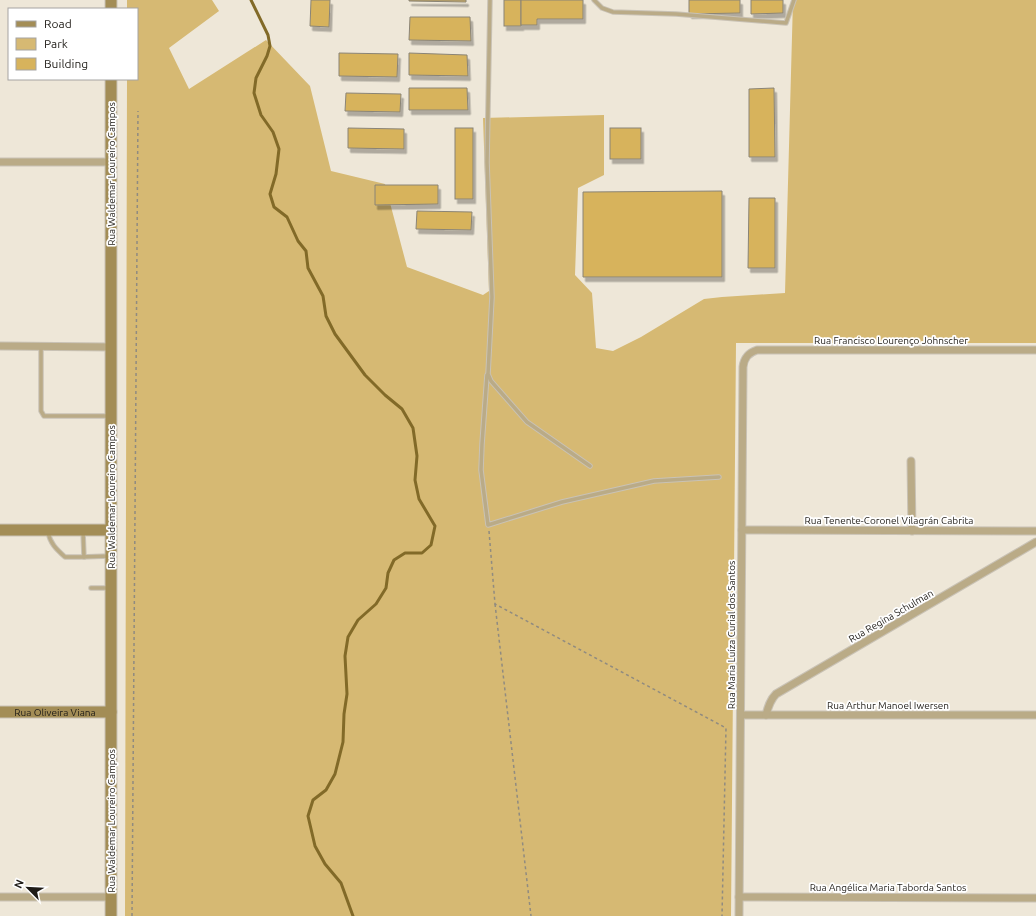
<svg xmlns="http://www.w3.org/2000/svg" width="1036" height="916" font-family="Ubuntu,sans-serif">
  <style>
    .green { fill: #d6b973 }
    .lines { fill: none; stroke-linecap: round; stroke-linejoin: round }
    .stream { stroke: #826a28; stroke-width: 3 }
    .building { fill: #d7b35c; stroke: #8a8476; filter: url(#shadow) }
    .service-casing { stroke: #c9c2b5; stroke-width: 5.5 }
    .minor-casing { stroke: #c9c2b5; stroke-width: 9 }
    .secondary-casing { stroke: #c9c2b5; stroke-width: 13 }
    .path { stroke: #908b80; stroke-width: 1.5; stroke-dasharray: 3 3; stroke-linecap: butt }
    .service { stroke: #baab87; stroke-width: 3.5 }
    .minor { stroke: #baab87; stroke-width: 7 }
    .secondary { stroke: #a38d56; stroke-width: 11 }
    .labels { text-anchor: middle; dominant-baseline: central; stroke-width: 3.5; stroke-linejoin: round; paint-order: stroke }
    .street-label { font-size: 10px; fill: #1f1c17; stroke: #fff }
  </style>
  <defs>
    <filter id="shadow"><feDropShadow dx="2.5" dy="4.5" stdDeviation="0" flood-color="#0004"/></filter>
  </defs>
  <rect width="100%" height="100%" fill="#eee7d8"/>
  <path class="green" d="M127,0H212L219,11L169,48L189,89L266,40L310,86L331,171L385,184L407,267L483,295L489,291L483,118L604,115V175L578,188L575,275L592,293L596,348L613,351L641,337L704,299L722,297L785,293L793,0H1036V343H736L731,916H125L127,79H137V9H127Z"/>
  <g class="lines">
    <path class="stream" d="M251,0L268,35L270,46L267,56L256,78L254,93L261,115L273,132L279,149L276,174L270,194L274,207L287,217L298,241L306,251L308,268L323,296L326,316L335,334L365,375L385,395L402,409L413,428L417,456L415,480L419,499L435,526L431,545L422,553H405L394,560L388,573L386,588L376,604L358,620L348,637L345,656L347,694L344,714L343,742L335,774L326,790L313,800L308,816L315,846L325,864L341,883L353,916"/>
  </g>
  <g class="building">
    <path d="M311,0H330L329,27L310,26Z"/>
    <path d="M409,0H466V2L409,1Z"/>
    <rect x="504" y="0" width="17" height="26"/>
    <path d="M521,0H583V19H537V25H521Z"/>
    <path d="M689,0H740V13L689,14Z"/>
    <path d="M751,0H783V13L751,14Z"/>
    <path d="M410,17H470L471,41L409,40Z"/>
    <path d="M339,53L398,54L397,77L339,76Z"/>
    <path d="M409,53L467,55L468,76L409,75Z"/>
    <path d="M409,88H467L468,110H409Z"/>
    <path d="M774,88L775,157H749V89Z"/>
    <path d="M346,93L401,94L400,112L345,111Z"/>
    <path d="M348,128L404,129V149L348,148Z"/>
    <rect x="455" y="128" width="18" height="71"/>
    <rect x="610" y="128" width="31" height="31"/>
    <path d="M375,185H438V204L375,205Z"/>
    <path d="M722,191V277H583V192Z"/>
    <path d="M749,198H775V268H748Z"/>
    <path d="M417,211L472,212L471,230L416,229Z"/>
  </g>
  <g class="lines">
    <defs>
      <g id="service">
        <path d="M490,0L487,162L492,297L488,374L491,381L527,422L590,466"/>
        <path d="M594,0L602,8L613,12L676,14L786,23L794,0"/>
        <path d="M41,347V411L44,416H110"/>
        <path d="M487,375L482,444L481,470L488,525L562,502L654,481L719,477"/>
        <path d="M83,531L84,557"/>
        <path d="M48,532C50,543 56,549 65,557H80L110,556"/>
        <path d="M91,588H110"/>
      </g>
      <g id="minor">
        <path d="M0,162H111"/>
        <path d="M0,346L111,347"/>
        <path d="M911,461L912,531"/>
        <path d="M742,530L1036,531"/>
        <path d="M741,715H1036"/>
        <path d="M766,715C768,707 770,700 776,694L1036,542"/>
        <path d="M0,897H111"/>
        <path d="M739,897L1036,898"/>
        <path d="M739,916L743,367C744,358 748,353 757,350H1036"/>
      </g>
      <g id="secondary">
        <path d="M111,9V0"/>
        <path d="M0,530H111"/>
        <path id="s1" d="M0,712H111"/>
        <path d="M111,916V79"/>
      </g>
    </defs>
    <use href="#service" class="service-casing"/>
    <use href="#minor" class="minor-casing"/>
    <use href="#secondary" class="secondary-casing"/>
    <g class="path">
      <path d="M489,531L495,604L726,728L722,916"/>
      <path d="M495,604L531,916"/>
      <path d="M132,916L138,111"/>
    </g>
    <use href="#service" class="service"/>
    <use href="#minor" class="minor"/>
    <use href="#secondary" class="secondary"/>
  </g>
  <g class="labels">
    <g class="street-label">
      <text transform="translate(111 174) rotate(-90)">Rua Waldemar Loureiro Campos</text>
      <text x="891" y="340">Rua Francisco Lourenço Johnscher</text>
      <text transform="translate(111 497) rotate(-90)">Rua Waldemar Loureiro Campos</text>
      <text x="889" y="520">Rua Tenente-Coronel Vilagrán Cabrita</text>
      <text transform="translate(891 616) rotate(-30)">Rua Regina Schulman</text>
      <text transform="translate(731 635) rotate(-90)">Rua Maria Luíza Curial dos Santos</text>
      <text x="888" y="705">Rua Arthur Manoel Iwersen</text>
      <text stroke="none"><textPath href="#s1" startOffset="55">Rua Oliveira Viana</textPath></text>
      <text transform="translate(111 821) rotate(-90)">Rua Waldemar Loureiro Campos</text>
      <text x="888" y="887">Rua Angélica Maria Taborda Santos</text>
    </g>
  </g>
  <rect x="8" y="8" width="130" height="72" fill="#ffffff" stroke="#a5a4a2"/>
  <rect x="16" y="21" width="20" height="6" fill="#a38d56" stroke="#a5a4a2"/>
  <text x="44" y="28" font-size="12" fill="#1f1c17">Road</text>
  <rect x="16" y="38" width="20" height="12" fill="#d6b973" stroke="#a5a4a2"/>
  <text x="44" y="48" font-size="12" fill="#1f1c17">Park</text>
  <rect x="16" y="58" width="20" height="12" fill="#d7b35c" stroke="#a5a4a2"/>
  <text x="44" y="68" font-size="12" fill="#1f1c17">Building</text>
  <g transform="translate(28 888) rotate(294)" stroke="#ffffff" stroke-width="3" paint-order="stroke">
  <path d="M0-3L7 15L0 10L-7 15Z" fill="#1f1c17"/>
  <text y="-6" font-size="11" font-weight="bold" text-anchor="middle" fill="#1f1c17">N</text>
  </g>
</svg>
